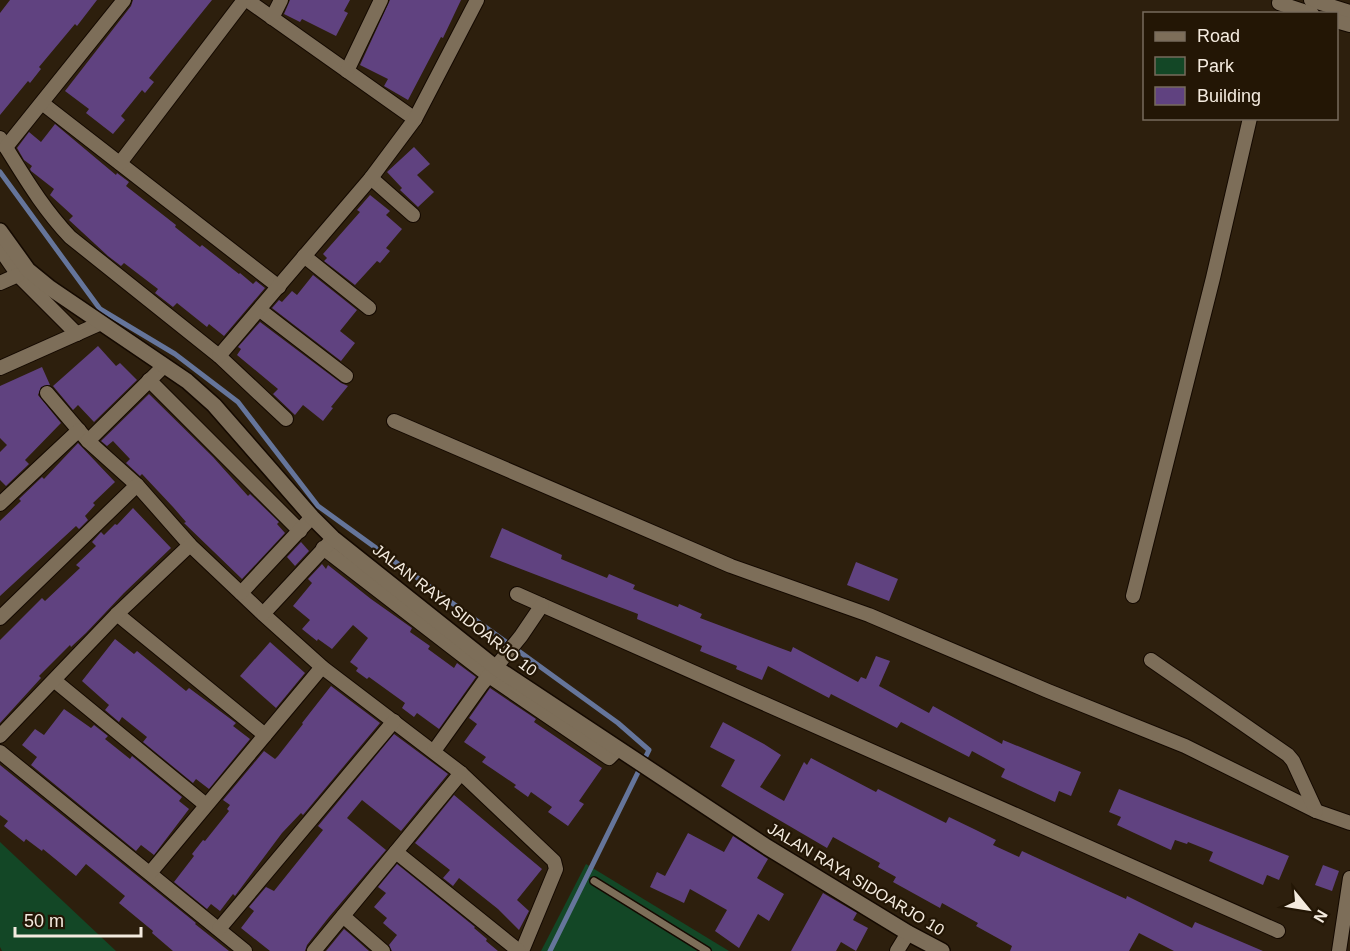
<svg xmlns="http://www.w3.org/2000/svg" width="1350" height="951" font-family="Helvetica,sans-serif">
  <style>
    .green { fill: #134726 }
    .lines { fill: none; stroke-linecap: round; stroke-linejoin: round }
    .stream { stroke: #65759b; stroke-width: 5 }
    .building { fill: #604280 }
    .service-casing { stroke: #140900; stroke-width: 10 }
    .minor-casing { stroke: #140900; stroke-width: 16 }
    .tertiary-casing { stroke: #140900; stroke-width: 18 }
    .service { stroke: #7d6e59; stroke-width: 7 }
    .minor { stroke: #7d6e59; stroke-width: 14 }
    .tertiary { stroke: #7d6e59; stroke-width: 15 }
    .labels { text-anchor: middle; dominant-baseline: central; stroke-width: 4.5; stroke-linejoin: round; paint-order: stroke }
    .street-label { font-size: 16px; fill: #f4ebdf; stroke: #231605 }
  </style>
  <rect width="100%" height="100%" fill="#2d1f0d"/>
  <g class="green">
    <path d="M0,842L116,951H2L0,947Z"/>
    <path d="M586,864L729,951H541Z"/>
  </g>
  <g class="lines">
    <path class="stream" d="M0,172L100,309L175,354L238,402L318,506L618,723L649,750L550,951"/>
  </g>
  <g class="building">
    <path d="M10,0H97L77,26L75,24L39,67L41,69L30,83L28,81L0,115V13Z"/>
    <path d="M133,0H212L149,78L154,82L145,93L142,90L121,116L125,120L113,134L86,113L89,109L65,91L131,6Z"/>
    <path d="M290,0H350L344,11L348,13L336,36L302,19L300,22L284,14Z"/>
    <path d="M390,0H461L443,38L441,37L408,100L384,86L388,79L360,65Z"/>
    <path d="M55,124L116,175L117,173L129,182L126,186L176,225L175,227L200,247L202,245L239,274L240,273L253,284L256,281L265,288L224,336L209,324L207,327L177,303L173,307L155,293L158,289L124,263L121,266L108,256L69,220L73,216L50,195L54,189L31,171L30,169L32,166L24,160L17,148L29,132L41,142Z"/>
    <path d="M414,147L430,164L417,175L434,192L418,207L400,190L402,188L387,172Z"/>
    <path d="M370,195L390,211L386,215L402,229L386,248L390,251L380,263L377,261L355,285L324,261L327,258L323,254L360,212L357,210Z"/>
    <path d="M313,275L357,310L340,331L355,343L341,361L272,308L279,300L282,302L292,291L297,295Z"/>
    <path d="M260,322L341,383L348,386L331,407L333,408L323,421L303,405L295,415L273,394L278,389L237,355L241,349L238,347Z"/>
    <path d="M98,346L116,366L120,363L137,380L94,422L78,405L73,410L53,386Z"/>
    <path d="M42,367L50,385L41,387L38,395L61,423L25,460L29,464L6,486L0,480V452L7,445L0,438V386Z"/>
    <path d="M149,394L213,457L248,496L250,494L279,522L277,524L285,533L242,579L184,523L186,522L173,507L142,474L140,476L126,463L130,459L113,441L107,446L101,441Z"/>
    <path d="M78,443L115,482L93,503L95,505L85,516L88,520L79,529L76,526L0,596V521L21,501L19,499L42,477L44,479Z"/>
    <path d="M133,508L171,548L124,593L86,633L71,647L70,645L39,676L41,678L0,723V640L42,598L45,601L80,568L76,565L96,546L92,542L101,532L104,535L115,524L117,525Z"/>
    <path d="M502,528L562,555L561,559L607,578L609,574L635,585L633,589L678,607L679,604L702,614L700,618L791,652L793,647L858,682L861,677L866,679L876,656L890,661L879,686L929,713L933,706L1002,744L1003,740L1081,772L1071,796L1059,791L1055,802L1001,777L1005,769L972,751L969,757L901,722L897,728L831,694L829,698L768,666L762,680L736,669L737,666L700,651L702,646L637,619L638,614L490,557Z"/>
    <path d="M301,542L309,551L295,566L287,557Z"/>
    <path d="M856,562L898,579L889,601L847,585Z"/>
    <path d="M322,564L326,569L328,565L371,599L412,628L410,632L430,646L428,649L454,668L457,663L476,677L439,729L417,713L414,717L402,708L405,703L369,677L367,679L356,671L358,668L350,662L368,638L353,625L332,649L318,639L317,641L302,629L310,620L293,606L312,583L308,579Z"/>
    <path d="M115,639L134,654L137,651L186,691L189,688L236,723L233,726L250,739L209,789L196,779L193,783L143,742L147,737L122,717L119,722L105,710L109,705L82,681Z"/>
    <path d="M270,642L305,673L276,708L240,676Z"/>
    <path d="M331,686L380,723L303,815L301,813L282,833L235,896L233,894L220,911L211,904L207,909L174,882L194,856L192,854L203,840L205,841L229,811L227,809L230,805L223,800L264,751L275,759L278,756L303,724L302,723Z"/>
    <path d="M490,688L536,719L534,722L602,768L579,801L584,804L568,826L548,812L552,807L531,792L528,797L514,787L516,785L482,762L486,757L464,742L477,724L469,718Z"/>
    <path d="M64,709L91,728L94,725L108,736L105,739L130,759L132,756L182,797L179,801L189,809L154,855L141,845L136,851L31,765L37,757L22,745L35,729L44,735Z"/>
    <path d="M723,722L764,744L781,755L760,787L784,801L804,762L807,765L811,758L876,792L878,789L946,823L949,817L976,830L996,840L993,845L1019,857L1022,851L1126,899L1127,896L1192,928L1195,922L1263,951H1174L1139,933L1129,951H1010L1012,946L976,926L978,923L942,903L940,908L893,882L896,877L878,867L880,863L833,837L827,848L721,786L735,760L710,747Z"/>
    <path d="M394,734L448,774L401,831L362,800L347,818L386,850L329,917L307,945L305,951H270L241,928L254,911L249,907L266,887L274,891L323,830L318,826Z"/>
    <path d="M0,765L196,923L195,924L229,951H173L152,933L153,931L119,903L125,896L86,864L76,876L43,849L42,851L26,839L24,842L4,826L8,821L0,815Z"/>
    <path d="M1119,789L1289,856L1279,880L1267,875L1263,885L1209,861L1213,852L1188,842L1187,844L1175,840L1171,850L1117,825L1121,817L1109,812Z"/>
    <path d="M454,795L542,869L517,900L529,911L519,930L498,909L459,878L453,886L443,878L450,870L415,843Z"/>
    <path d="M688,833L724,852L733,836L768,859L757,878L784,894L769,921L758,914L739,948L715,931L727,910L690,889L684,903L650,887L657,872L665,876Z"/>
    <path d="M397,864L475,927L474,928L487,939L486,941L498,951H392L389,945L397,935L383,923L387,918L374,907L386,893L378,887Z"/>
    <path d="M1323,865L1339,871L1332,891L1315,885Z"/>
    <path d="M823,893L857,913L853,920L868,928L856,951L841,942L836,951H791Z"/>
    <path d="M344,929L350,934L369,951H326Z"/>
  </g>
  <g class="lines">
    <defs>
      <path id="service" d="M594,881L707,951"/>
      <g id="minor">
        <path d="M247,0L415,119"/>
        <path d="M1311,0L1350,12"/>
        <path d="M1279,3L1312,14"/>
        <path d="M272,18L281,0"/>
        <path d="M1336,21L1350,25"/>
        <path d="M347,71L381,0"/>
        <path d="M42,103L279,287"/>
        <path d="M0,138C23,174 40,205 70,237L219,356L286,419"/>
        <path d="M6,147L124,0"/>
        <path d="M120,163L244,0"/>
        <path d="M371,178L413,215"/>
        <path d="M0,249L18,275L77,334"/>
        <path d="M304,256L369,308"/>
        <path d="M0,283L18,275"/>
        <path d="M260,310L346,376"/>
        <path d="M219,356L371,178L415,119L477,0"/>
        <path d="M0,368L101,323"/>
        <path d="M149,380L300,531"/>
        <path d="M47,393L88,441L137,485L190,545L263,614L322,667L461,773L554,861L556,869L522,951"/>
        <path d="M394,421L731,566L869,615L1048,691L1185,746L1316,811L1350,823"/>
        <path d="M88,441L164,366"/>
        <path d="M0,504L79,430"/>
        <path d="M323,548L489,676L609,758L618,749"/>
        <path d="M241,593L312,517"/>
        <path d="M517,594L1278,931"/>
        <path d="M1133,596L1213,278L1250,118"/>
        <path d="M117,614L265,735"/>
        <path d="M263,614L330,542"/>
        <path d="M0,618L137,485"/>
        <path d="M1151,660L1288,755L1293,761L1316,811"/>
        <path d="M55,681L206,805"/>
        <path d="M0,736L117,614L190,545"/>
        <path d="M434,751L482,684L521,636L542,605"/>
        <path d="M0,752L245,951"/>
        <path d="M396,852L519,951"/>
        <path d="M150,873L322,667"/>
        <path d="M343,916L383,951"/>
        <path d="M219,929L394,721"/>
        <path d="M314,951L461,773"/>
        <path d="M897,951L908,933"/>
        <path d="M1339,951L1350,878"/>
      </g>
      <path id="tertiary" d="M0,231L28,270L50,288L187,381L214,405L312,517L333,538L495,667L767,847L908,933L942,951"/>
    </defs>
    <use href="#service" class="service-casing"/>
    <use href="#minor" class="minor-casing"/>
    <use href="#tertiary" class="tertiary-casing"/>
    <use href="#service" class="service"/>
    <use href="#minor" class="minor"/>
    <use href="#tertiary" class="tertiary"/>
  </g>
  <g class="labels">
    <g class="street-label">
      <text transform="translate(455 610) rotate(38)">JALAN RAYA SIDOARJO 10</text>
      <text transform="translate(856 879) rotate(31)">JALAN RAYA SIDOARJO 10</text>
    </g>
  </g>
  <rect x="1143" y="12" width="195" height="108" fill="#231605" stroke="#776b5c" stroke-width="1.5"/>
  <rect x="1155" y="32" width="30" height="9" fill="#7d6e59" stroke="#776b5c" stroke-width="1.5"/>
  <text x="1197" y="42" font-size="18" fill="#f4ebdf">Road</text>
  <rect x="1155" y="57" width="30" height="18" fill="#134726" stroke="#776b5c" stroke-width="1.5"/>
  <text x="1197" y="72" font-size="18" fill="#f4ebdf">Park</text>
  <rect x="1155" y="87" width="30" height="18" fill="#604280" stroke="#776b5c" stroke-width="1.5"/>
  <text x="1197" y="102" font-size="18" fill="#f4ebdf">Building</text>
  <g transform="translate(1308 909) rotate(120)" stroke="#231605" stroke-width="4.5" paint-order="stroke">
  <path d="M0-4.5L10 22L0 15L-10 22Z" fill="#f4ebdf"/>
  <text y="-9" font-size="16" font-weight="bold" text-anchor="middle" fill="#f4ebdf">N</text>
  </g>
  <path d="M15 927v9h126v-9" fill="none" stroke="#f4ebdf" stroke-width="3"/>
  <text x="24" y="927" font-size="18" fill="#f4ebdf" stroke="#231605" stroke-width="4.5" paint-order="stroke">50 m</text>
</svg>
